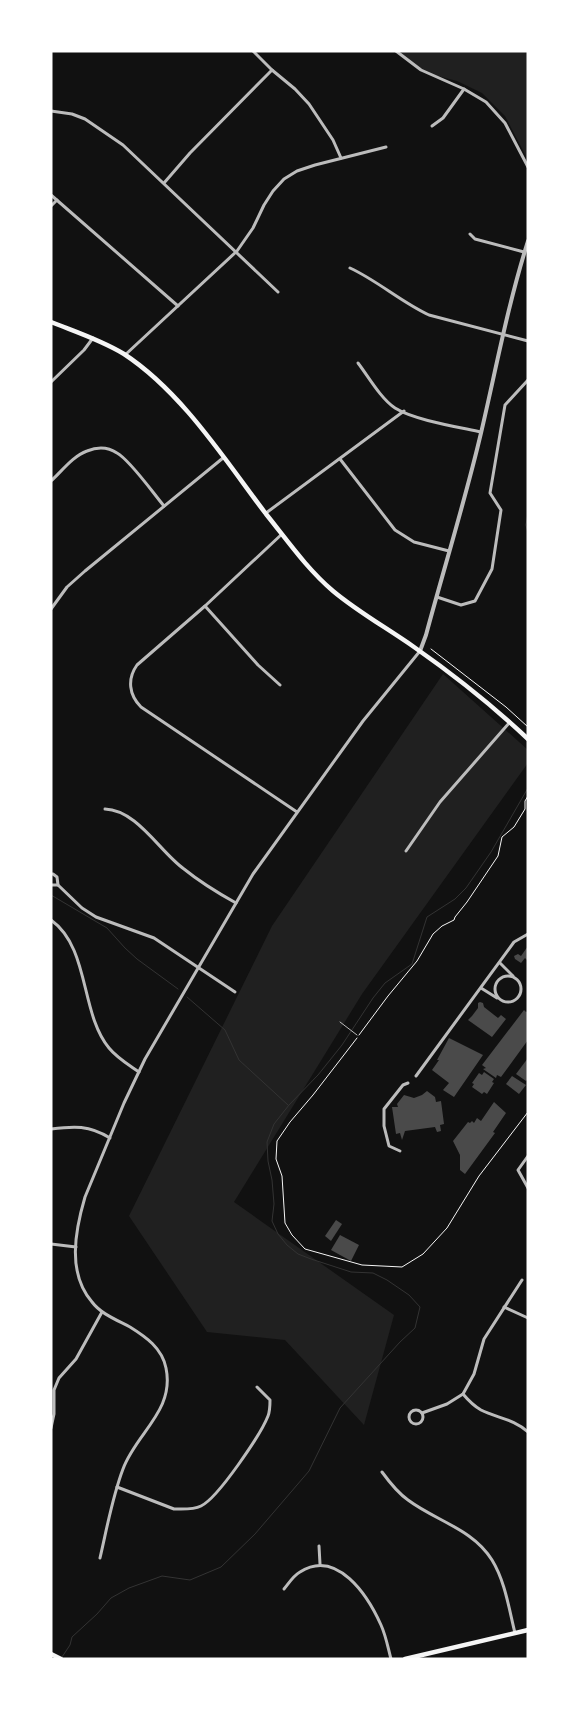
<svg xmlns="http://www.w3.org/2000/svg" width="579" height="1710" font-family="'Golos Text',sans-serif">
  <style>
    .green { fill: #202020 }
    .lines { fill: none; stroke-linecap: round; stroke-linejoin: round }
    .stream { stroke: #333; stroke-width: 1 }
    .building { fill: #4a4a4a }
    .path { stroke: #f5f5f5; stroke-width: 1 }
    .service { stroke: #bcbcbc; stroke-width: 1 }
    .minor { stroke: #bcbcbc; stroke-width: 3 }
    .tertiary { stroke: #bcbcbc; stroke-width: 4 }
    .secondary { stroke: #f5f5f5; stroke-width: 4.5 }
  </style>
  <rect width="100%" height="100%" fill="#111"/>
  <g class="green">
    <path d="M397,51H528V160L505,116L482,93L457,81L426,73Z"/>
    <path d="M443,674L528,750V763L362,994L234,1202L394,1315L364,1425L285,1340L207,1332L129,1216L272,926Z"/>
  </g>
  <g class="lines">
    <g class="stream">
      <path d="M528,513L526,525L528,533"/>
      <path d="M51,895L107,928L125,948L137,959L178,989"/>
      <path d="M187,997L225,1030L239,1060L288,1105"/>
      <path d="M62,1657L70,1645L72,1637L97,1614L111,1598L129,1588L162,1576L190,1580L221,1567L255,1534L309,1471L340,1408L400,1342L415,1328L420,1307L409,1295L387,1280L373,1273L351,1272L311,1259L298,1254L287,1245L278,1234L272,1221L274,1204L272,1180L268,1161L267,1142L274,1124L289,1105L318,1075L342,1045L373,998L385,983L412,964L427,917L455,899L466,888L491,852L528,788"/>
    </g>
  </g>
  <g class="building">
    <path d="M528,946V958L527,960L525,958L521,963L515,959L514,956L518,954L521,956Z"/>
    <path d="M480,1002L483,1003L484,1007L498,1018L501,1015L506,1019L492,1037L468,1020L472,1016L478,1008V1003Z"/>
    <path d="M524,1010L526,1012L528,1011V1040L501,1077L497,1075L496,1078L483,1069L486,1068L482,1065Z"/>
    <path d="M449,1038L483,1055L454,1097L443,1090L449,1083L432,1070L439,1060H437Z"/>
    <path d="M528,1058V1079L526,1081L516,1074Z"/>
    <path d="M484,1072L494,1079L492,1082L494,1083L487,1094L484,1092L482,1094L472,1087L474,1084L472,1083L479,1073L482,1075Z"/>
    <path d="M512,1076L526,1085L519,1094L506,1084Z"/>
    <path d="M427,1091L435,1097L436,1102L441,1101L444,1124L440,1125L441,1131L437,1132L435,1127L405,1131L402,1140L400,1133L396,1134L392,1107H398L397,1104L404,1095L414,1098L422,1095Z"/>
    <path d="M494,1102L506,1113L493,1132L495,1133L465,1174L460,1170V1155L453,1141L468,1122L470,1123L472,1121L474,1123L477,1118L481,1121Z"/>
    <path d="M336,1220L342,1224L331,1241L325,1236Z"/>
    <path d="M340,1235L359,1245L351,1261L331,1250Z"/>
  </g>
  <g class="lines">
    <g class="path">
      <path d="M431,649L506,707L528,727"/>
      <path d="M359,1035L388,996L417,961L433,934L442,926L454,920L455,917L467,902L498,856L502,837L514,827L525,809V801L528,796"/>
      <path d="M357,1038L313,1095L290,1122L277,1141L276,1159L282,1176L285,1223L292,1235L305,1249L362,1265L402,1267L423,1254L447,1228L479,1176L528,1112"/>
    </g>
    <path class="service" d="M340,1022L357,1035"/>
    <g class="minor">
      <path d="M253,51L272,70L295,89L309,104L333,140L341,158"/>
      <path d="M396,51L421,70L464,89L486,102L505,123L528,167"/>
      <path d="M51,111L72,114L85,119L123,145L278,292"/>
      <path d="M432,126L443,118L464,89"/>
      <path d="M164,183L190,153L272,70"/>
      <path d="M51,195L178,306"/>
      <path d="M51,206L57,200"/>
      <path d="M470,234L475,239L524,252"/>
      <path d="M350,268C378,281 401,302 429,315L528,341"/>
      <path d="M125,355L237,251L253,228L264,205L273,191L284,179L297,171L315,165L386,147"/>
      <path d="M358,363C368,376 381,399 395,408C414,420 458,427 481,432"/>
      <path d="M51,382L84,350L93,338"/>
      <path d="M340,459L395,530L414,542L449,551"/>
      <path d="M51,481C62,471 73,456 87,451C97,447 108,447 117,453C130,460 153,493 164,506"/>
      <path d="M266,513L404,411"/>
      <path d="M282,534L205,606L137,665C127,679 129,695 141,707L297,812"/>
      <path d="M437,597L461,605L475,601L492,569L501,510L490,493L505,405L528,380"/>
      <path d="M205,606L258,665L280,685"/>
      <path d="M51,609L67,587L85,571L223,458"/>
      <path d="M105,809C137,810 160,852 184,869C200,882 218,893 236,903"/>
      <path d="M406,851L440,802L510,722"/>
      <path d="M51,874H53L57,877L58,885L82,908L96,917L154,938L235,992"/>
      <path d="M51,885H58"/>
      <path d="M51,920C90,948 80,1013 109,1048C117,1058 129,1065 139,1072"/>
      <path d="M500,963L513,976"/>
      <circle cx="508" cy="989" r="13"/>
      <path d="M481,988L497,998"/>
      <path d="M416,1076L514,942L528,934"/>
      <path d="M51,1129C74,1126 89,1125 110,1138"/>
      <path d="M400,1151L389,1146L384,1126V1109L403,1085L408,1083"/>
      <path d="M528,1156L518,1170L528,1188"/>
      <path d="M51,1244L76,1247"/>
      <path d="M504,1307L528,1318"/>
      <path d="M463,1394C468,1400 474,1406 481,1410C497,1418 514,1419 528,1432"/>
      <circle cx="416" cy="1417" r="7"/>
      <path d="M422,1413L447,1404L463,1394L474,1374L484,1339L522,1280"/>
      <path d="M51,1428L54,1414V1390L59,1378L76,1359L102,1312"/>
      <path d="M382,1472C390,1483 398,1493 408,1500C436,1521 473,1529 492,1560C505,1581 509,1609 515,1633"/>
      <path d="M117,1487L174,1509C183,1509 193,1510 201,1506C218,1498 261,1434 268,1416C270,1411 270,1405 270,1400L257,1387"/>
      <path d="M319,1546L320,1564"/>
      <path d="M100,1558C107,1528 112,1498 123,1469C136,1433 175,1411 166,1368C162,1348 146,1337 130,1327C117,1320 101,1314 92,1302C67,1273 75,1231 85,1197L124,1103L145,1059L253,874L363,721L420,651"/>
      <path d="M284,1589C289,1583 293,1576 300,1572C337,1548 368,1596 381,1625C386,1636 388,1648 391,1659"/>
    </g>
    <path class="tertiary" d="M420,651L426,635C444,568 465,501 481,433C496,369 508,304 528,241"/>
    <g class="secondary">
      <path d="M51,322C76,332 101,340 124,354C182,392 225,460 266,514C287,540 307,569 333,591C358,612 387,628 414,647C454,675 492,705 528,739"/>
      <path d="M51,1654L61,1659"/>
      <path d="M405,1659L528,1630"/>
    </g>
  </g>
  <rect width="579" height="1710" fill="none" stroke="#ffffff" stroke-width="105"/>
</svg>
